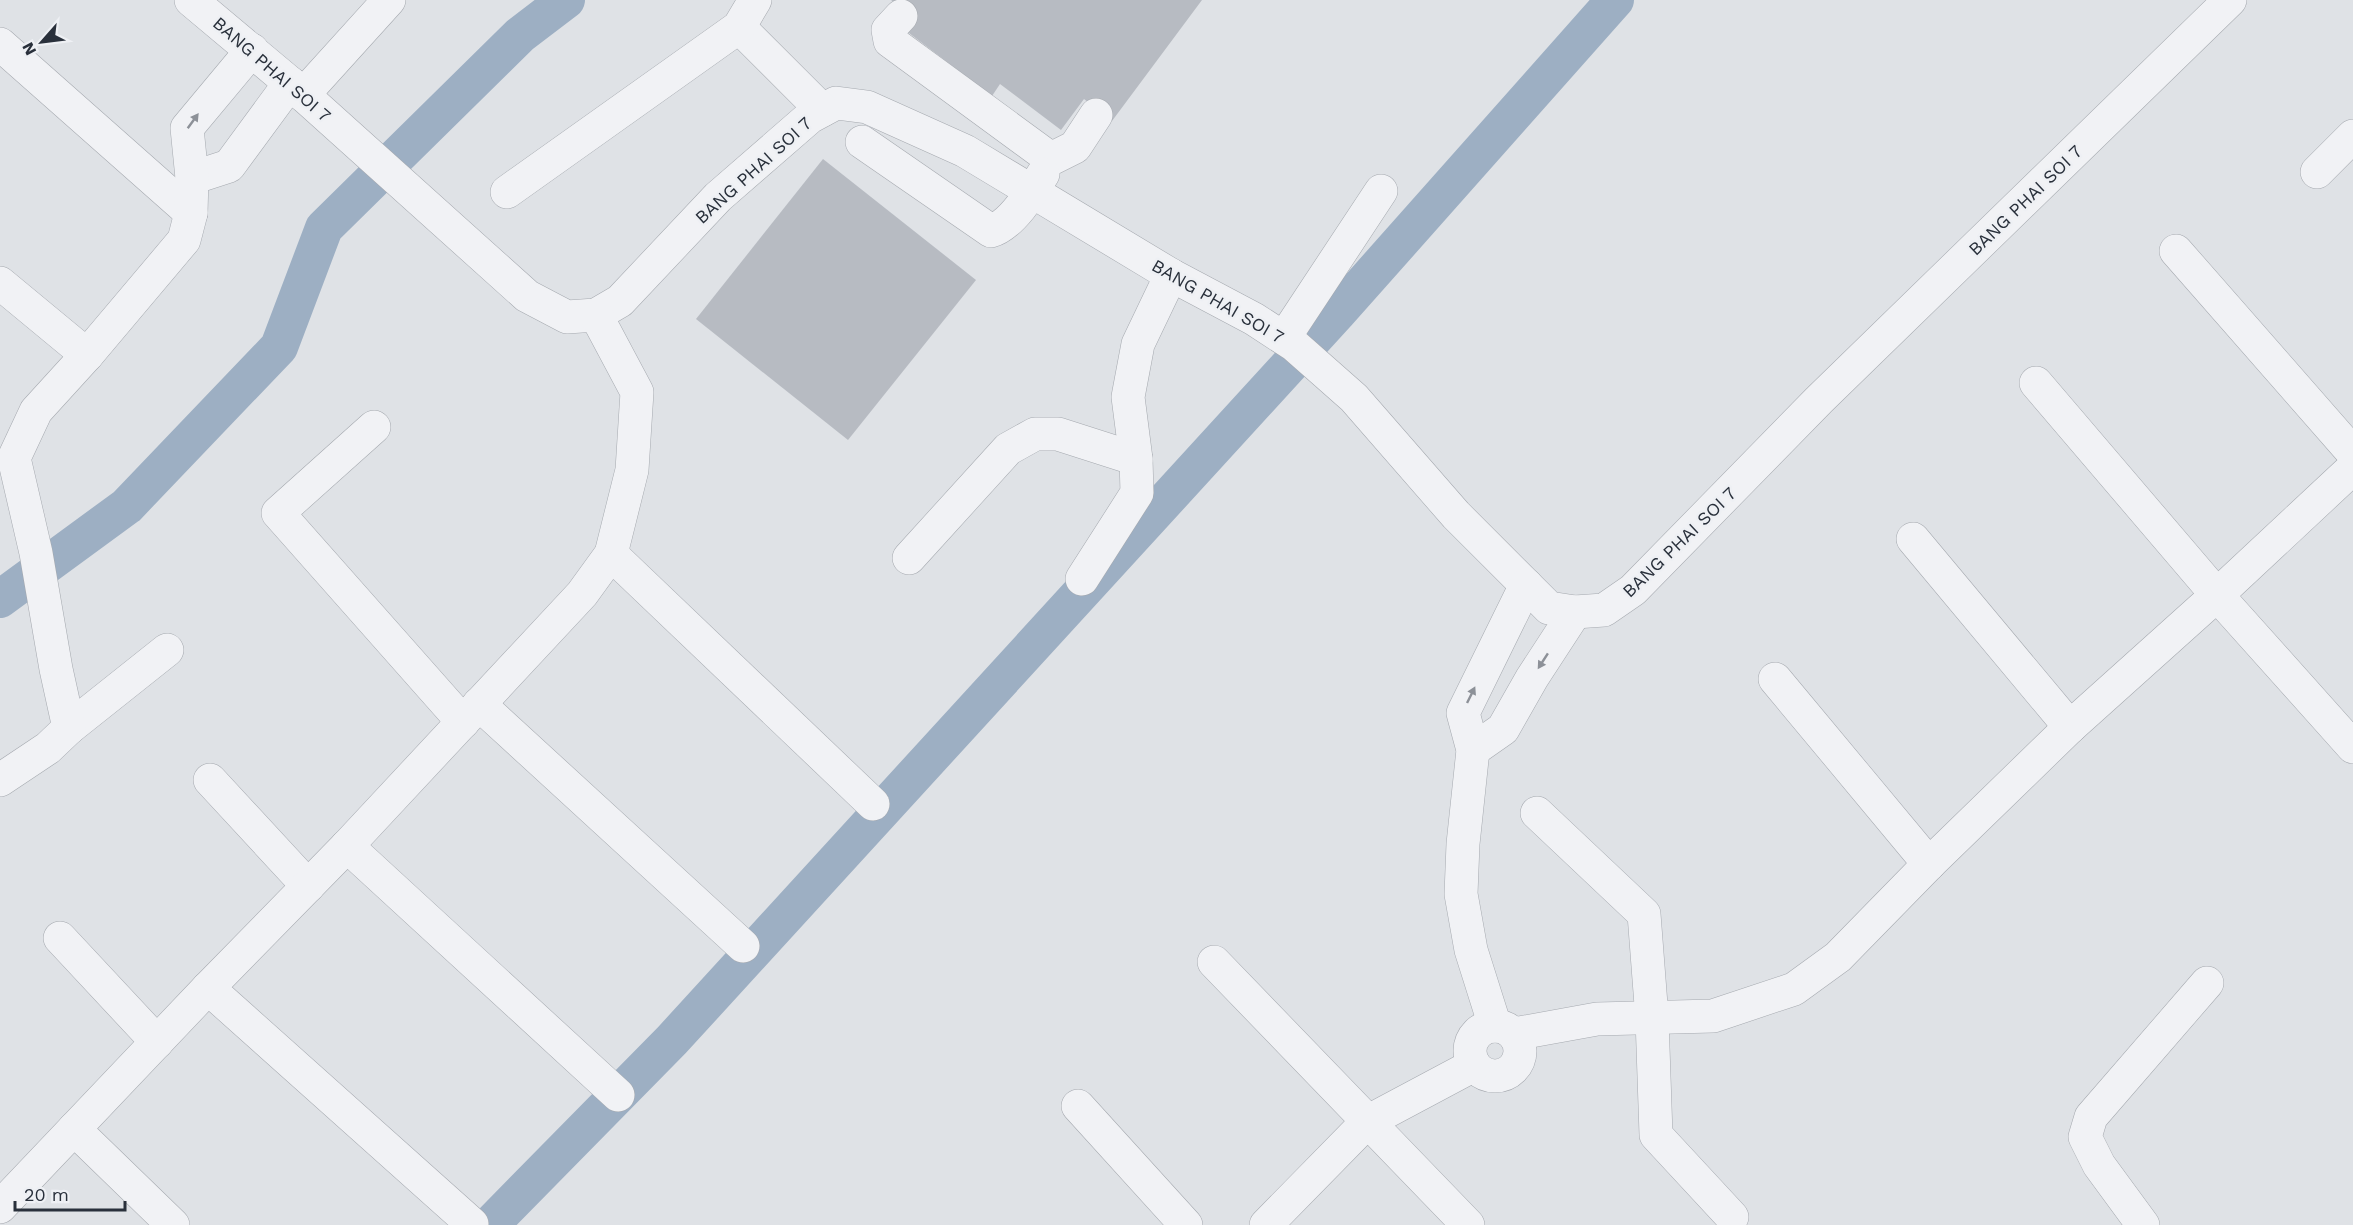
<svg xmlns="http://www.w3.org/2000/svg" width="2353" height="1225" font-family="'Work Sans',sans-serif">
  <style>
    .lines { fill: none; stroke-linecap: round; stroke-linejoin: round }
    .canal { stroke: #9dafc3; stroke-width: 38 }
    .building { fill: #b7bbc2 }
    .minor-casing { stroke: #a5a9af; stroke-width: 34 }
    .minor { stroke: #f1f2f5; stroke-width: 33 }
    .oneway { fill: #8d9198 }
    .labels { text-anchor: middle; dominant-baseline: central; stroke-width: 5; stroke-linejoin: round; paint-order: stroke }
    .street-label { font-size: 18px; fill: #29303b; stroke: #eef0f4 }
  </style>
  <rect width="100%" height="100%" fill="#dfe2e6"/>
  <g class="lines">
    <g class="canal">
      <path d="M0,599L127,506L279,347L324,228L520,35L566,0"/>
      <path d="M490,1225L672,1040L1338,312L1615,0"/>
    </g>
  </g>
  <g class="building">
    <path d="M891,0H1202L1112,121L1084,99L1061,130L1000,84L992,96L905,30L914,17Z"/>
    <path d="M823,159L976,280L848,440L696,319Z"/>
  </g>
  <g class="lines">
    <defs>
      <g id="minor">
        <path d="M191,0L290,83L527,296L567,317L596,315L620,301L718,197L810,117L836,103L867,107L965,151L1171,275L1254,319L1294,345L1354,398L1456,515L1549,608L1575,612L1604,610L1633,590L1819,400L2230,0"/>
        <path d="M901,16L888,30L890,41L1051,159L1075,147L1096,115"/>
        <path d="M739,27L822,110"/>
        <path d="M0,44L191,213"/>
        <path d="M303,95L389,0"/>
        <path d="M862,142L991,231C1012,225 1032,192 1043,174"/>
        <path d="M2317,172L2353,136"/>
        <path d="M192,178L229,166L290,83"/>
        <path d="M507,192L739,27L755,0"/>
        <path d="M2176,251L2353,453"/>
        <path d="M0,283L87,355"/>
        <path d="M1284,338L1381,191"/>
        <path d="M2036,383L2217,595L2353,747"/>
        <path d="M374,427L278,513L463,722"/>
        <path d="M1913,539L2070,727"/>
        <path d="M611,554L873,804"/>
        <path d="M909,558L1008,449L1035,434H1058L1136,459"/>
        <path d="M1082,579L1137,493L1136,459L1128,397L1138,344L1171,275"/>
        <path d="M1775,679L1929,864"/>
        <path d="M479,704L743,946"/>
        <path d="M69,728L167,650"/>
        <path d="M1473,750L1503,729L1532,678L1575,612"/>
        <path d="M0,780L48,748L69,728L56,669L36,553L14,458L36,411L87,355L184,240L191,213L192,178L187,128L252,50"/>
        <path d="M210,780L308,886"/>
        <path d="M1537,813L1644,914L1652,1018L1656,1135L1732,1217"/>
        <path d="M347,846L618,1095"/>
        <path d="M60,938L157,1042"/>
        <path d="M1214,962L1468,1225"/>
        <path d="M208,988L472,1224"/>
        <path d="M1495,1026L1471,950L1461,894L1463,844L1473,750L1463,713L1526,585"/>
        <circle cx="1495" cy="1051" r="25"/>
        <path d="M1514,1034L1597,1019L1713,1016L1794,989L1838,957L1929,864L2070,727L2217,595L2353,468"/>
        <path d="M1078,1106L1186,1225"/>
        <path d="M74,1129L173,1225"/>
        <path d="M0,1207L208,988L347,846L582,594L611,554L632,470L637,392L596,315"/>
        <path d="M1266,1225L1367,1122L1474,1065"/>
        <path d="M2143,1225L2099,1165L2085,1137L2091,1117L2207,983"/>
      </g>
    </defs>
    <use href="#minor" class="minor-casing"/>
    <use href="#minor" class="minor"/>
  </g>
  <defs><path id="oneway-solid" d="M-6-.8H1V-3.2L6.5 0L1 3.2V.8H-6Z" transform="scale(1.5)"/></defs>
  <g class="oneway">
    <use href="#oneway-solid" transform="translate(193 121) rotate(-54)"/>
    <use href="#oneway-solid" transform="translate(1543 661) rotate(123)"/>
    <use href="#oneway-solid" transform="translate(1471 695) rotate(-64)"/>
  </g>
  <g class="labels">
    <g class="street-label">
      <text transform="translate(272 69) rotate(41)">BANG PHAI SOI 7</text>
      <text transform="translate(753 170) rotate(-42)">BANG PHAI SOI 7</text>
      <text transform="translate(2025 200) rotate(-44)">BANG PHAI SOI 7</text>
      <text transform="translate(1218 301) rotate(30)">BANG PHAI SOI 7</text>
      <text transform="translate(1679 542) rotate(-44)">BANG PHAI SOI 7</text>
    </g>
  </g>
  <g transform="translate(42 42) rotate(242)" stroke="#eef0f4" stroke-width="4.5" paint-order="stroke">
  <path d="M0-4.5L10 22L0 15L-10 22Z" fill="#29303b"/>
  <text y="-9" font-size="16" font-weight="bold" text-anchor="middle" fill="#29303b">N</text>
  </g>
  <path d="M15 1201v9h110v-9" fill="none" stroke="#29303b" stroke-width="3"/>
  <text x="24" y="1201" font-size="18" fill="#29303b" stroke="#eef0f4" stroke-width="4.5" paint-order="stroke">20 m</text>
</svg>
